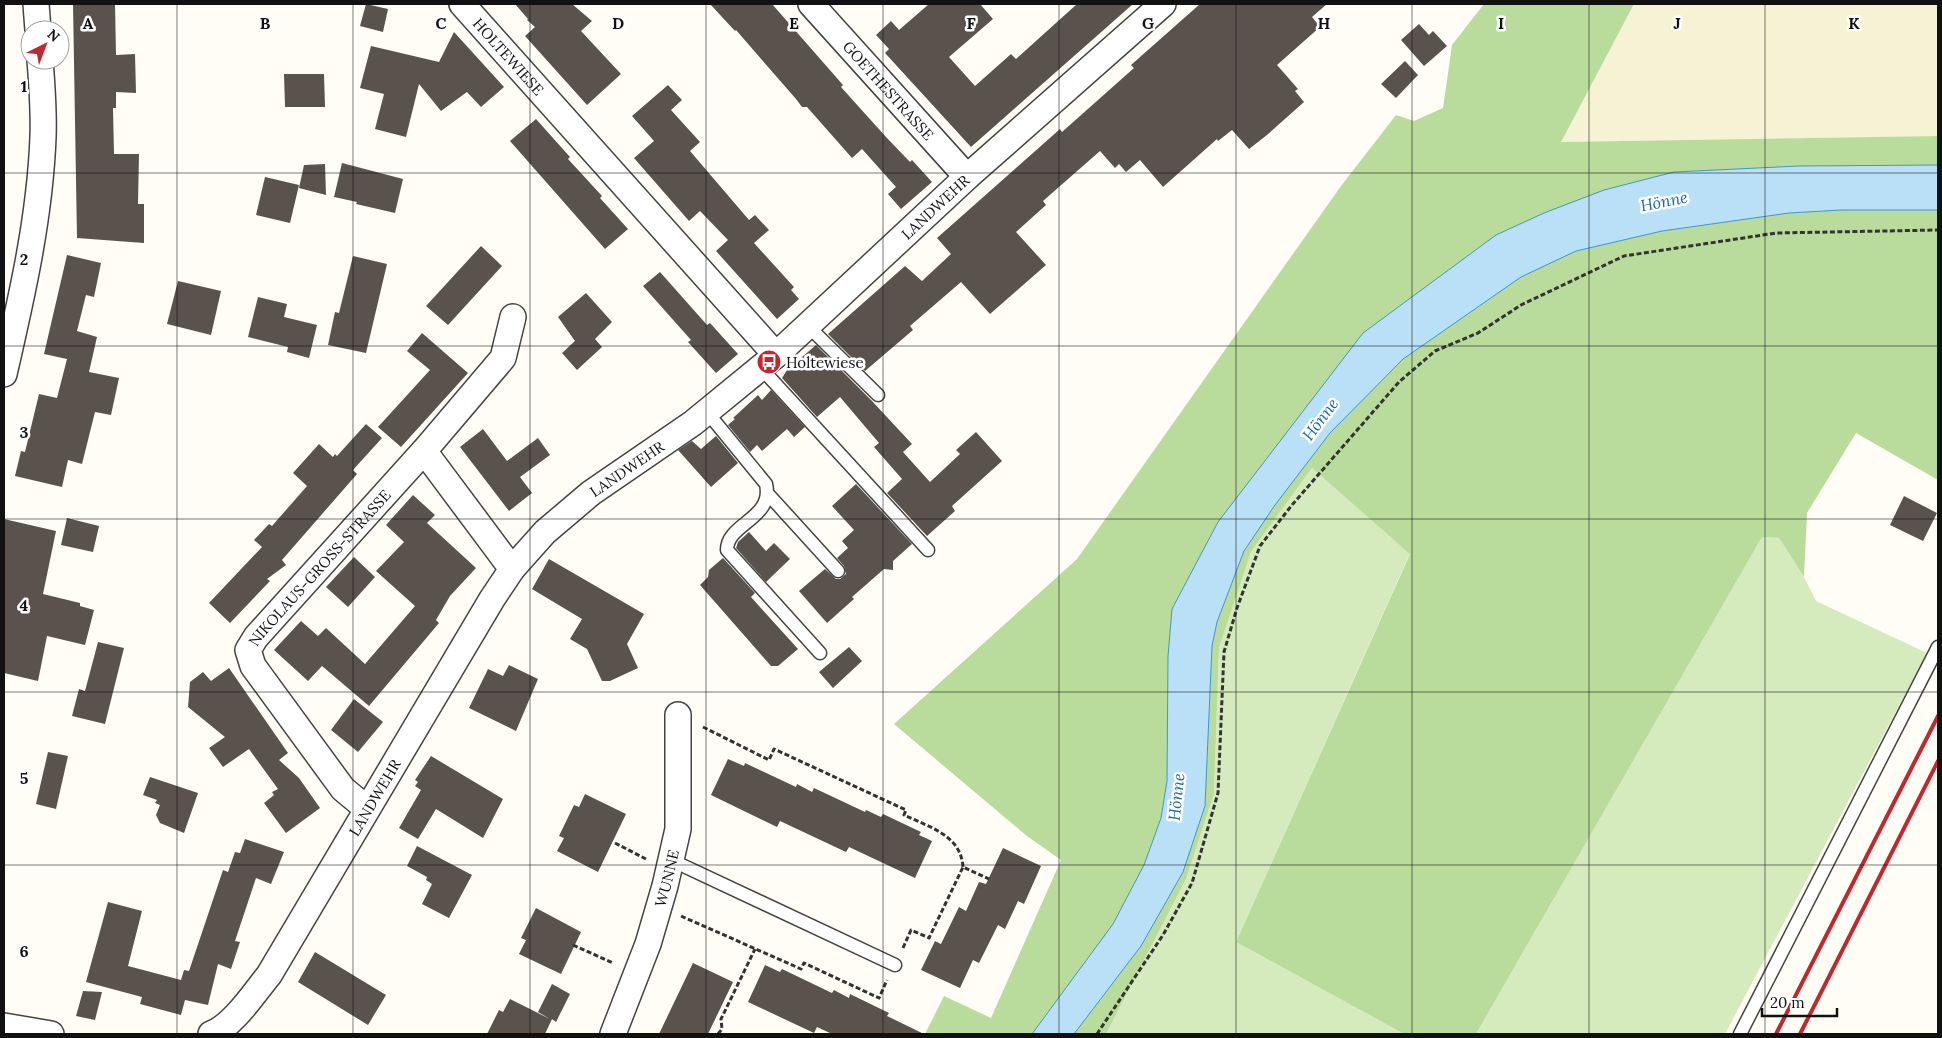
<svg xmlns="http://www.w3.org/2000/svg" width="1942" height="1038" font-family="Lora,serif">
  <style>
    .farmland { fill: #f6f3d4 }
    .green { fill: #d5ebbd }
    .forest { fill: #b9dc9c }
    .water { fill: #b9e0f7; stroke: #3f96cf }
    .building { fill: #5a524d }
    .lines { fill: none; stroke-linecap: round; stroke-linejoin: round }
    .lane-casing { stroke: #444; stroke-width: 15 }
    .street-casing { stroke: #444; stroke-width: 28 }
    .path { stroke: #333; stroke-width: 3; stroke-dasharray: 5 2.5; stroke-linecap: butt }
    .lane { stroke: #fff; stroke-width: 12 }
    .street { stroke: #fff; stroke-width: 25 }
    .rail { stroke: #c4262e; stroke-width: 4 }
    .grid { fill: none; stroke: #111; stroke-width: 1; stroke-opacity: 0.55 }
    .labels { text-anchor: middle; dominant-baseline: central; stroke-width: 5; stroke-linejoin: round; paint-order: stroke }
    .street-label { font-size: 15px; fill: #111; stroke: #fff }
    .poi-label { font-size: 15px; fill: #111; stroke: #fff; text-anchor: start }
    .water-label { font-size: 16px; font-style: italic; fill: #1768a6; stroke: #fff }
    .grid-label { font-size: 16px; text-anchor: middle; font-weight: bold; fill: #111; stroke: #fff; stroke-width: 5; stroke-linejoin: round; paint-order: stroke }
  </style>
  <rect width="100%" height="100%" fill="#fffdf5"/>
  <path class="farmland" d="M1634,4H1938V136L1560,142Z"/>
  <g class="green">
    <path d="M1312,468L1410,553L1236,942L1404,1034H1106L1186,879L1214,794L1219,648L1251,552Z"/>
    <path d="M1762,537L1779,538L1804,577L1816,601L1927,653L1725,1034H1476Z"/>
  </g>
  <path class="forest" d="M1484,4H1634L1561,142L1938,136V480L1856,433L1807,513L1804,577L1779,538L1762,537L1476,1034H1404L1236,942L1410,554L1312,468L1251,552L1219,648L1214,794L1186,879L1106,1034H925L944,996L991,1018L1061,860L1027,836L894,724L1077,559L1341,186L1396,115L1414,121L1443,108L1452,45Z"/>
  <path class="water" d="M1938,165V210H1841L1789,213L1662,231L1576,251L1521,277L1403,359L1330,433L1275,505L1244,551L1217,622L1212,646L1205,806L1183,872L1141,946L1074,1034H1032L1113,924L1144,865L1161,818L1167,781L1168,656L1172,609L1218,522L1363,333L1496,235L1544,213L1604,190L1674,172L1799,166Z"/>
  <g class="building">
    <path d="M73,4H115L116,55L135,54L136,93L116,92V108H113L114,154H139L138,204H144V243L77,238Z"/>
    <path d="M366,4L388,9L383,32L360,26Z"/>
    <path d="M515,4H572L592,21L581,31L621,74L587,105L525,36L535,27L527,20L528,19Z"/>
    <path d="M710,4H772L843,85L841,87L886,137L910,162L912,160L932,182L901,209L888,194L896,187L862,149L852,158L807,107H802L796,99L736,30L735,31Z"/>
    <path d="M929,4H980L993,19L949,57L975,86L1011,54L1016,59L1077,4H1133L971,147L885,53L889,49L876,35L891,21L899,30Z"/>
    <path d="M1200,4H1327L1312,17L1320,27L1277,65L1298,89L1295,91L1304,102L1267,135L1249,149L1232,130L1218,141L1217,139L1163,187L1140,160L1126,172L1119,164L1115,168L1100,151L1043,201L1046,205L1016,232L1046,265L990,314L961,282L910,326L913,330L865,371L828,334L905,266L922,281L951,254L937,238L1060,129L1062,132L1134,68L1131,65Z"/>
    <path d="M1419,24L1429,35L1433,31L1447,46L1424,66L1401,40Z"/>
    <path d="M454,32L504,87L481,107L467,92L441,111L419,84L406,137L375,129L384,94L360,88L371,46L439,62Z"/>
    <path d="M1405,61L1418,75L1396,98L1381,84Z"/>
    <path d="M284,74H324L325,107H285Z"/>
    <path d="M668,85L682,100L671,110L700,142L690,151L749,220L755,215L769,230L754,243L794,287L791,290L799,299L777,319L716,251L728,240L700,211L689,221L634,158L654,141L632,116Z"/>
    <path d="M536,119L570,157L568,159L602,196L600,198L628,229L605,249L510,141Z"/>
    <path d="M342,163L403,179L395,213L356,204L357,202L334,197Z"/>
    <path d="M325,164L326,195L299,188L304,165Z"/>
    <path d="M265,177L299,185L290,223L256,215Z"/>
    <path d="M481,246L502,266L448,325L426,306Z"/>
    <path d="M67,255L101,263L94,297L86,295L77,331L97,337L89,372L119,378L111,415L95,412L82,464L68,460L62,487L15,476L21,451L25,452L39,394L57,398L67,359L44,354Z"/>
    <path d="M353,256L387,264L366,353L328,345L335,312L339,313Z"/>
    <path d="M660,272L707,325L710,323L738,354L716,373L688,342L691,340L643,286Z"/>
    <path d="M178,281L221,291L211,335L167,324Z"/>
    <path d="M586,293L612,322L595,339L602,347L577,370L562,353L575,341L558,317Z"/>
    <path d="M258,297L287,304L284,317L317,325L309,358L287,352L288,347L248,337Z"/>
    <path d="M422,333L468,373L401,447L378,427L430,370L407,351Z"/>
    <path d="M816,345L872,401L912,444L903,452L930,482L960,454L956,450L976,432L1002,461L952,506L955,511L927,536L887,493L902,479L874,447L879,443L840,397L817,417L782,378L787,370Z"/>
    <path d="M771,390L805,427L794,437L787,429L762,451L757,445L750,452L728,425L735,419L733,418L758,395L762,400Z"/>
    <path d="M366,424L382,438L353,470L357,474L282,560L286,565L267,579L270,581L230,623L209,603L262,547L254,540L269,524L272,526L307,486L293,473L319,444L333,457L335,454L337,456Z"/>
    <path d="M483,429L507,461L538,438L550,455L520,477L532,493L509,511L460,447Z"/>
    <path d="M716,436L738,463L711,487L678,450L692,441L701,449Z"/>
    <path d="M856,484L912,544L893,561V570L884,569L852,597L854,599L827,623L799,591L825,569L836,579H840L846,574L844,566L837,558L848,548L842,541L854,530L832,506Z"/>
    <path d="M413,495L435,515L427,523L476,568L450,596L436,620L439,623L369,706L322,666L308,681L274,650L301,621L318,636L326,628L365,664L415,606L376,571L404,542L386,525Z"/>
    <path d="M1904,496L1937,513L1923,541L1890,525Z"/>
    <path d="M67,518L99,526L93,552L61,545Z"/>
    <path d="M4,519L56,531L43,594L80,603V606L94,610L85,645L47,636L38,681L4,673Z"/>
    <path d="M749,532L766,551L774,543L790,559L766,582L736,548L738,542Z"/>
    <path d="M354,557L375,577L348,607L326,587Z"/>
    <path d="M723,558L755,593L751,597L798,649L778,666H771L700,585L708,577L709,570Z"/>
    <path d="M549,559L644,614L627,644L638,668L610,681H602L587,649L570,639L582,619L532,589Z"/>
    <path d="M98,642L124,648L105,724L72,716L79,689L85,691Z"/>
    <path d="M849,647L862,661L833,688L819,672Z"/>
    <path d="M509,665L538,679L516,731L469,708L488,669L503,676Z"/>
    <path d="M229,668L288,753L279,760L299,778L320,808L286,833L264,803L274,795L272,792L278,789L249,749L223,767L209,748L225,737L188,707L190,682L203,672L211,681Z"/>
    <path d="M354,699L383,722L358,752L331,730Z"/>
    <path d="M48,752L68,756L56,809L36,804Z"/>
    <path d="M431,756L503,799L483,838L436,809L418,839L399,828L421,790L415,786L418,782L415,780Z"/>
    <path d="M728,759L744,766L745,763L796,787L797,784L812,792L814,788L865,812L866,810L881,817L883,814L921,832L919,835L932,841L915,878L849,847L846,852L780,821L777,827L711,795Z"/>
    <path d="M150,777L198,793L184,833L160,823L156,815L160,805L155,803L157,800L143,795Z"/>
    <path d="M585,794L626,814L598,872L557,851L564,838L559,836L574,805L579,807Z"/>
    <path d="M245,839L284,852L271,884L256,878L235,941L240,942L231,969L218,964L208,1005L185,1000L181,1015L140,1004L142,997L86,982L108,902L142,911L128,966L181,980L184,970L189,971L223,870L228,872L235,852L240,853Z"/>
    <path d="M417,846L472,875L449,918L422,904L432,884L426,880L427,877L407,866Z"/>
    <path d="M1003,848L1041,866L1024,904L1018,901L1005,929L998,925L979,963L973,960L960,988L921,970L935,941L941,944L959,907L966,911L979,882L986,884Z"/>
    <path d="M536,908L581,932L561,974L519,954L526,940L521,938Z"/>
    <path d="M315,952L386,995L368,1025L298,982Z"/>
    <path d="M693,963L733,982L708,1034H659Z"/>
    <path d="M765,965L780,972L782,969L832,993L834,990L849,998L850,994L889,1013L887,1016L924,1034H832L817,1027L814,1033L748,1002Z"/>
    <path d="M552,984L570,994L556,1022L552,1019L545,1034H487L499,1010L503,1012L510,999L550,1019L538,1012Z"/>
    <path d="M83,991L102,992L95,1020L76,1016Z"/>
  </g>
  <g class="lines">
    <defs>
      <g id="lane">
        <path d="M808,326L878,395"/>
        <path d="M761,368L928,550"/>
        <path d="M707,412L766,484C774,519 727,523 727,550L820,653"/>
        <path d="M768,494L838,571"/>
        <path d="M671,860L895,965"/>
        <path d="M1740,1034L1938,647"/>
      </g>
      <g id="street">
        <path d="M36,4L38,30"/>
        <path id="s1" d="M462,4L776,355"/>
        <path id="s2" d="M811,4L967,177"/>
        <path d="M4,374C22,296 40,217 43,137C44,112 42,85 40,60"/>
        <path d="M424,451L503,358L513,317"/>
        <path id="s3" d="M366,808L343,789L253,666L248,650L256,637L424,451L512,569"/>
        <path d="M4,1026L51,1034"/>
        <path id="s4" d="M211,1034C233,1026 254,993 269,975L492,599L512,569L545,532L591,493L693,423L776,355L967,177L1163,4"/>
        <path id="s5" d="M613,1034L648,944L665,886L678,829V715"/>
      </g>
    </defs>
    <use href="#lane" class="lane-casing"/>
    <use href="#street" class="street-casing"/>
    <g class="path">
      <path d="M703,727L769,760L774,749L906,810L904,815C929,827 961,835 963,867"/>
      <path d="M615,843L646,859"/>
      <path d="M681,916L801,969L804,963L879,998L887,980"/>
      <path d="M573,945L613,963"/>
      <path d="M903,948L911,930L929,938L963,867L989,879"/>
      <path d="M718,1034L722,1029L721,1019L755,949"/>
      <path d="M1097,1034L1163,935L1192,883L1218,793L1224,652L1237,608L1260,546L1292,505L1399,382L1435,351L1478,333L1521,305L1624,256L1776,233L1938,230"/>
    </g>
    <use href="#lane" class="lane"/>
    <use href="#street" class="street"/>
    <g class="rail">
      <path d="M1776,1034L1938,716"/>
      <path d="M1800,1034L1938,761"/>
    </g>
  </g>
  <path class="grid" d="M177,4V1034M353,4V1034M530,4V1034M706,4V1034M883,4V1034M1059,4V1034M1236,4V1034M1412,4V1034M1589,4V1034M1765,4V1034M4,173H1938M4,346H1938M4,519H1938M4,692H1938M4,865H1938"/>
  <defs>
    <symbol id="bus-disc" viewBox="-11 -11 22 22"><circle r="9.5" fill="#c4262e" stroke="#fff"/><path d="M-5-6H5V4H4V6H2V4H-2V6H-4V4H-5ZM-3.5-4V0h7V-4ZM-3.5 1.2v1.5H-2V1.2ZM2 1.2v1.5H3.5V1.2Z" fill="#fff"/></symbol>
  </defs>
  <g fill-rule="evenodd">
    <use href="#bus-disc" x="755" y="348" width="28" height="28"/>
  </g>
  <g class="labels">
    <g class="street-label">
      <text stroke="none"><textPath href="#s1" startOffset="70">HOLTEWIESE</textPath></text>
      <text stroke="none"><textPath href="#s2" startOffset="116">GOETHESTRASSE</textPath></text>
      <text stroke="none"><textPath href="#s4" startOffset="1115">LANDWEHR</textPath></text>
      <text stroke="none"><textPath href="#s4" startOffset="710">LANDWEHR</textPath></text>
      <text stroke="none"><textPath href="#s3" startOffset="308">NIKOLAUS-GROSS-STRASSE</textPath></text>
      <text stroke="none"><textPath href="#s4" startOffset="290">LANDWEHR</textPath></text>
      <text stroke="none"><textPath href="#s5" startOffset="165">WUNNE</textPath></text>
    </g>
    <g class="poi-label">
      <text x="786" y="362">Holtewiese</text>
    </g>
    <g class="water-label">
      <text transform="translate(1664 201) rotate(-11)">Hönne</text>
      <text transform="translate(1320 419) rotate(-53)">Hönne</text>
      <text transform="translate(1176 797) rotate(-84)">Hönne</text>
    </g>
  </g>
  <g class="grid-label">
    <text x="88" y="29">A</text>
    <text x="265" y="29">B</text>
    <text x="441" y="29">C</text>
    <text x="618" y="29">D</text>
    <text x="794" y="29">E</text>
    <text x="971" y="29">F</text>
    <text x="1148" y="29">G</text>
    <text x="1324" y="29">H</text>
    <text x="1501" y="29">I</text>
    <text x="1677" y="29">J</text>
    <text x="1854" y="29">K</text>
    <text x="24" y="92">1</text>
    <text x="24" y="265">2</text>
    <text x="24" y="438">3</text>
    <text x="24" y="611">4</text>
    <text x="24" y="784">5</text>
    <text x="24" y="957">6</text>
  </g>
  <rect width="1942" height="1038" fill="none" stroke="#111111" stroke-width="10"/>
  <g transform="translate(45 45) rotate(42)"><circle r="24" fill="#ffffff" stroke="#a0a0a0"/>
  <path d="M0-4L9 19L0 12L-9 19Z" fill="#c4262e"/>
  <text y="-8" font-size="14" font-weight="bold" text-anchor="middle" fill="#111111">N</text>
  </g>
  <path d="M1762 1008v8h75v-8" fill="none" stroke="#111111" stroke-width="2.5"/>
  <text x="1770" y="1008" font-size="15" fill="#111111" stroke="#ffffff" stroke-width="4" paint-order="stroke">20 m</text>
</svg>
